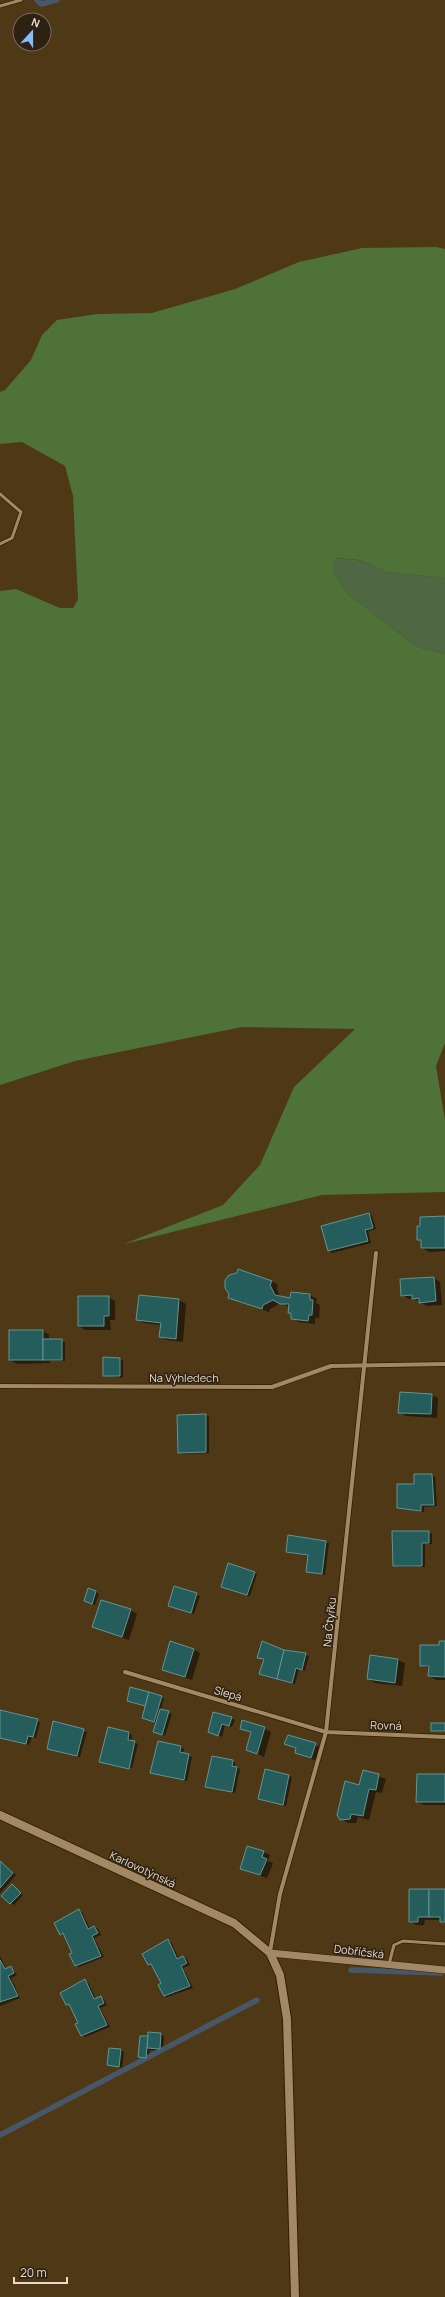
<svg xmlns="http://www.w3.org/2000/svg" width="445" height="2297" font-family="Manrope,sans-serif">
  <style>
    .green { fill: #506743 }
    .forest { fill: #4e7238 }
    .shadow { fill: #0007 }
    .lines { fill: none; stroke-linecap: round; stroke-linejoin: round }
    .stream { stroke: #47576a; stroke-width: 5.5 }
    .building { fill: #255d5c; stroke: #5f9696 }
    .service-casing { stroke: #331e00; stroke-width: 4.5 }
    .minor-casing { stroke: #331e00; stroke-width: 5.5 }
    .tertiary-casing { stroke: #331e00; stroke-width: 8 }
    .secondary-casing { stroke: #331e00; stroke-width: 10 }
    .service { stroke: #a28865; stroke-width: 3 }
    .minor { stroke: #a28865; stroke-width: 4 }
    .tertiary { stroke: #a28865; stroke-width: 7 }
    .secondary { stroke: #a28865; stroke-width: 8 }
    .labels { text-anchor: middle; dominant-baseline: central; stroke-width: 3; stroke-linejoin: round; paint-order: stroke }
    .street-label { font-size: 11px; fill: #e9dbc9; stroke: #2c2113 }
  </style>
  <rect width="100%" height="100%" fill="#4e3816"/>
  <path class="green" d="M334,558L358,560L388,572L445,578V654L417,647L347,593L333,571Z"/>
  <path class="forest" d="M436,247L445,249V578L387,572L359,560L335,558L333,571L347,593L417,647L445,654V1043L436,1066L445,1120V1192L322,1195L124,1244L223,1205L260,1165L294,1087L355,1029L242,1027L75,1061L0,1085V591L16,589L60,608H73L78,600L73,496L65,466L22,442L0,444V392L5,390L31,360L42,335L57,320L97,314L152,313L235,289L299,262L362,248Z"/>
  <g class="shadow">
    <path d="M369,1214L372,1216L376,1229L368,1231L371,1243L332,1253L329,1251L323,1226Z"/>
    <path d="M445,1217V1251L429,1252L422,1248V1241L418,1239Z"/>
    <path d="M434,1278L440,1282L442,1305L427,1306L415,1299H409L402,1295Z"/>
    <path d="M272,1281L278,1285L277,1289L280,1297L291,1299L310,1295L317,1299L316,1303L320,1305L319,1318H315V1324L299,1322L292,1318V1314L289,1313V1307L281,1303L270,1309L269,1312L229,1297Z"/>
    <path d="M108,1297L115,1301V1320H110L111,1330H85L79,1326Z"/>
    <path d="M179,1300L186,1304L183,1342L167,1340L160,1337L161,1325L144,1323L137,1319Z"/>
    <path d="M43,1331L49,1335V1340L65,1342V1361H50V1363L17,1364L10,1360Z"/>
    <path d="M120,1359L123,1360V1378L104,1375Z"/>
    <path d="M432,1395L438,1398L437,1418L406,1416L400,1412Z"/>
    <path d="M206,1415L209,1417V1453L182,1454L179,1452Z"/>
    <path d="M432,1475L435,1477L437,1506L424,1507V1512L398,1507L415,1485Z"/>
    <path d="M393,1532H429L432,1534V1544H425V1567H397L394,1565Z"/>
    <path d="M289,1537L329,1543L325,1575L307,1571L309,1556L287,1552Z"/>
    <path d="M254,1572L257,1574L250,1596L225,1588Z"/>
    <path d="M175,1587L200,1596L194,1614L169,1606Z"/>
    <path d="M96,1592L99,1594L95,1605L88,1602Z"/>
    <path d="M130,1610L137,1614L129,1640L93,1627Z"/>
    <path d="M445,1642V1680H436L429,1676L430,1669L421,1665Z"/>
    <path d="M271,1647L309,1656L305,1671L299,1669L295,1684L261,1674L264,1660L259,1657Z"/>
    <path d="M193,1649L200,1653L192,1680L163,1670Z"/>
    <path d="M371,1656L398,1660L405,1663L402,1686L375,1683L368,1679Z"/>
    <path d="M131,1688L164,1698L161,1710L172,1714L165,1736L158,1733L157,1723L143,1718L146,1706L131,1702Z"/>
    <path d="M0,1713L40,1722L36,1738L32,1737L29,1745L0,1738Z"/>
    <path d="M231,1718L235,1720L232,1727L225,1725L222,1737L209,1732Z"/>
    <path d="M54,1723L87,1732L80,1757L48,1749Z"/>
    <path d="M445,1724V1732L432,1730Z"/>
    <path d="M108,1728L129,1733L132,1735L131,1741L138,1744L132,1768L102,1762Z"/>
    <path d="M241,1728H264L271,1732L264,1757L247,1749L251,1733Z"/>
    <path d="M288,1736L323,1748L318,1761L302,1756L296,1752L297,1749L286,1744Z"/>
    <path d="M181,1747L184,1749L183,1754L192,1757L187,1781L152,1773Z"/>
    <path d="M232,1761L235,1763V1767L240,1769L235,1793L206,1786Z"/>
    <path d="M266,1770L292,1777L286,1806L259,1798Z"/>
    <path d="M364,1772L386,1779L382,1793L376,1792L369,1820L358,1817L356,1823H348L341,1819L360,1787Z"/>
    <path d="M445,1775V1805H424L417,1802Z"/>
    <path d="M263,1852L270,1855L268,1861L273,1863L267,1878L241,1869Z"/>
    <path d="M0,1861L16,1875L0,1893Z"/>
    <path d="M15,1887L23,1895L14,1905L11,1903Z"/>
    <path d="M445,1890V1923L441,1920H425L424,1925H416L410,1921Z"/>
    <path d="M79,1910L82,1912L90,1929L94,1927L98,1929L101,1935L94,1938L104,1957L79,1967L77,1966L93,1958L76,1965L73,1953L65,1935L60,1934Z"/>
    <path d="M168,1940L171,1942L179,1959L183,1957L187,1959L190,1965L183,1968L193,1988L167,1997L164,1996L162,1984L153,1966L149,1965Z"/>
    <path d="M0,1956L6,1969L11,1967L17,1975L11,1978L20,1998L0,2006Z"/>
    <path d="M85,1981L88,1982L96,1999L101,1997L104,1999L107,2005L100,2008L110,2027L85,2037L81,2035L79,2023L71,2006L67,2004Z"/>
    <path d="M161,2034L164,2036L163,2051L150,2050L149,2059L139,2057L148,2037Z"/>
    <path d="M121,2050L124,2052L122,2068L108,2065Z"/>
  </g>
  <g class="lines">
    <g class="stream">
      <path d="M37,0L41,4L57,0"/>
      <path d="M351,1970L441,1973"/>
      <path d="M0,2135L257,2000"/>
    </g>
  </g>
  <g class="building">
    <path d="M369,1213L373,1228L365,1230L368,1241L328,1251L321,1226Z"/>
    <path d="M445,1216V1248H421V1240H417V1226H420V1217Z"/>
    <path d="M238,1269L272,1281L270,1285L275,1295L290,1298L291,1292L310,1294V1300H313L312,1315H309L308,1321L291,1319V1313H288L289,1304H280L273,1300L263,1305L262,1309L228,1298L229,1294L225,1288V1280L229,1275L237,1273Z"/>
    <path d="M434,1277L436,1301L419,1303V1298L412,1299V1295L401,1296L400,1279Z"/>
    <path d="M139,1295L179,1299L176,1339L159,1337L161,1323L136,1320Z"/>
    <path d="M78,1296H109V1316H104V1326H78Z"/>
    <rect x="9" y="1330" width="34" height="30"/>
    <rect x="43" y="1339" width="19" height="21"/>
    <path d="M103,1357L120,1358V1376H103Z"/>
    <path d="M400,1392L432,1394L431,1414L398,1413Z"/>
    <path d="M206,1414V1452L178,1453L177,1415Z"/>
    <path d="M414,1474H432L434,1505H421V1511L397,1508V1484H414Z"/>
    <path d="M392,1531H429V1543H422V1566H393Z"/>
    <path d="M288,1535L326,1541L322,1574L306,1572L308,1555L286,1552Z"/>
    <path d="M228,1563L255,1572L247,1595L221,1587Z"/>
    <path d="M174,1586L197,1593L191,1613L168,1606Z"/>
    <path d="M88,1588L96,1591L92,1604L84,1601Z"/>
    <path d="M101,1600L131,1609L122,1637L92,1627Z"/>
    <path d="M170,1641L194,1649L185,1677L162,1670Z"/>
    <path d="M262,1641L284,1650L277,1679L259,1674L264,1659L257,1658Z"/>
    <path d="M439,1641H445V1677L428,1676L429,1666H420V1645H439Z"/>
    <path d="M284,1650L306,1653L302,1670L296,1668L292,1683L277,1679Z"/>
    <path d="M370,1655L398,1659L395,1683L367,1679Z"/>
    <path d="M130,1687L149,1692L145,1706L127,1701Z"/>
    <path d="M149,1692L162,1696L154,1722L142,1718Z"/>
    <path d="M160,1709L169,1711L162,1735L153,1732Z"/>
    <path d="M0,1710L38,1719L33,1737L28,1736L26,1744L0,1738Z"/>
    <path d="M213,1712L232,1717L229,1726L222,1724L218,1736L208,1732Z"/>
    <path d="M242,1720L265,1727L257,1754L246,1750L251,1732L240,1729Z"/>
    <path d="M53,1721L84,1729L77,1756L47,1749Z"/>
    <rect x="431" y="1723" width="14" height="8"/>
    <path d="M108,1727L129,1732L128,1740L135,1741L129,1769L99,1762Z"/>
    <path d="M288,1735L316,1743L311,1758L295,1753L296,1748L284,1744Z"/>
    <path d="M158,1741L181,1746L180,1752L189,1754L184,1780L150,1773Z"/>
    <path d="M212,1756L233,1760L232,1766L237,1767L232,1792L205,1787Z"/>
    <path d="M265,1769L289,1775L283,1805L258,1799Z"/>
    <path d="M363,1770L379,1774L376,1790L369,1789L363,1816L351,1814L350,1819L340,1820L337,1815L345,1781L359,1785Z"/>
    <path d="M417,1774H445V1802H416Z"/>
    <path d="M247,1846L264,1851L262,1857L267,1859L260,1875L240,1869Z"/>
    <path d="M0,1861L13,1873L0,1888Z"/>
    <path d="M12,1884L21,1893L10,1904L1,1896Z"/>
    <path d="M409,1889H429V1917H418V1922H409Z"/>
    <path d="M429,1889H445V1922H440V1917H429Z"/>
    <path d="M79,1909L88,1929L94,1926L98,1933L92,1936L101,1956L75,1966L69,1954L72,1953L63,1933L60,1935L54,1923Z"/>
    <path d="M168,1939L177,1959L183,1956L187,1963L181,1966L190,1986L164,1996L158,1985L161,1983L151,1964L148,1965L142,1954Z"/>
    <path d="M0,1960L5,1969L11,1966L14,1973L8,1976L18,1996L0,2002Z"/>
    <path d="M85,1979L94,1999L101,1996L104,2003L98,2006L107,2025L81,2036L75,2024L78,2023L69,2004L66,2005L60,1993Z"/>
    <path d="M148,2032L161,2033L160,2049L147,2048Z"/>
    <path d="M140,2036H148L146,2058L138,2057Z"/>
    <path d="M109,2048L121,2049L119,2067L107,2065Z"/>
  </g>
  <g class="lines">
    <defs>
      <g id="service">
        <path d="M0,6L21,0"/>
        <path d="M0,494L21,512L12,538L0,544"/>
        <path d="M389,1964L394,1945L403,1941L445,1944"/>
      </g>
      <g id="minor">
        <path d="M0,1386L272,1387L331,1366L445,1364"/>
        <path d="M125,1672L326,1732L445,1737"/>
        <path d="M270,1952L280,1894L326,1732L376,1253"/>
      </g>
      <path id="tertiary" d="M270,1953L445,1970"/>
      <path id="secondary" d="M0,1815L234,1923L270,1953L280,1975L287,2019L295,2297"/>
    </defs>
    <use href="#service" class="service-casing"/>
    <use href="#minor" class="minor-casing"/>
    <use href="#tertiary" class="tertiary-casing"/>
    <use href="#secondary" class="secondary-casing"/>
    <use href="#service" class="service"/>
    <use href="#minor" class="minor"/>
    <use href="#tertiary" class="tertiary"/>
    <use href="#secondary" class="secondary"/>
  </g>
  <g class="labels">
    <g class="street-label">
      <text x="184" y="1377">Na Výhledech</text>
      <text transform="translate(329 1622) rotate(-84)">Na Čtyřku</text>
      <text transform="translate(228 1693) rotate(16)">Slepá</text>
      <text transform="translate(386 1725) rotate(2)">Rovná</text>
      <text transform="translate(143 1869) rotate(25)">Karlovotýnská</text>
      <text transform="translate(359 1951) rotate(7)">Dobříčská</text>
    </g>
  </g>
  <g transform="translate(32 32) rotate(21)"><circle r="19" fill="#2c2113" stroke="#786b5c"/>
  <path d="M0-3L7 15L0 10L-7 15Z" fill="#88bbfc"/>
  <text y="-6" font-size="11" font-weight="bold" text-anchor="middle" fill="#e9dbc9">N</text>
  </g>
  <path d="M14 2277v6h53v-6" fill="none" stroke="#e9dbc9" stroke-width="2"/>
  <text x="20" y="2277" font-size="12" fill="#e9dbc9" stroke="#2c2113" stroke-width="3" paint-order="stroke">20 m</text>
</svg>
